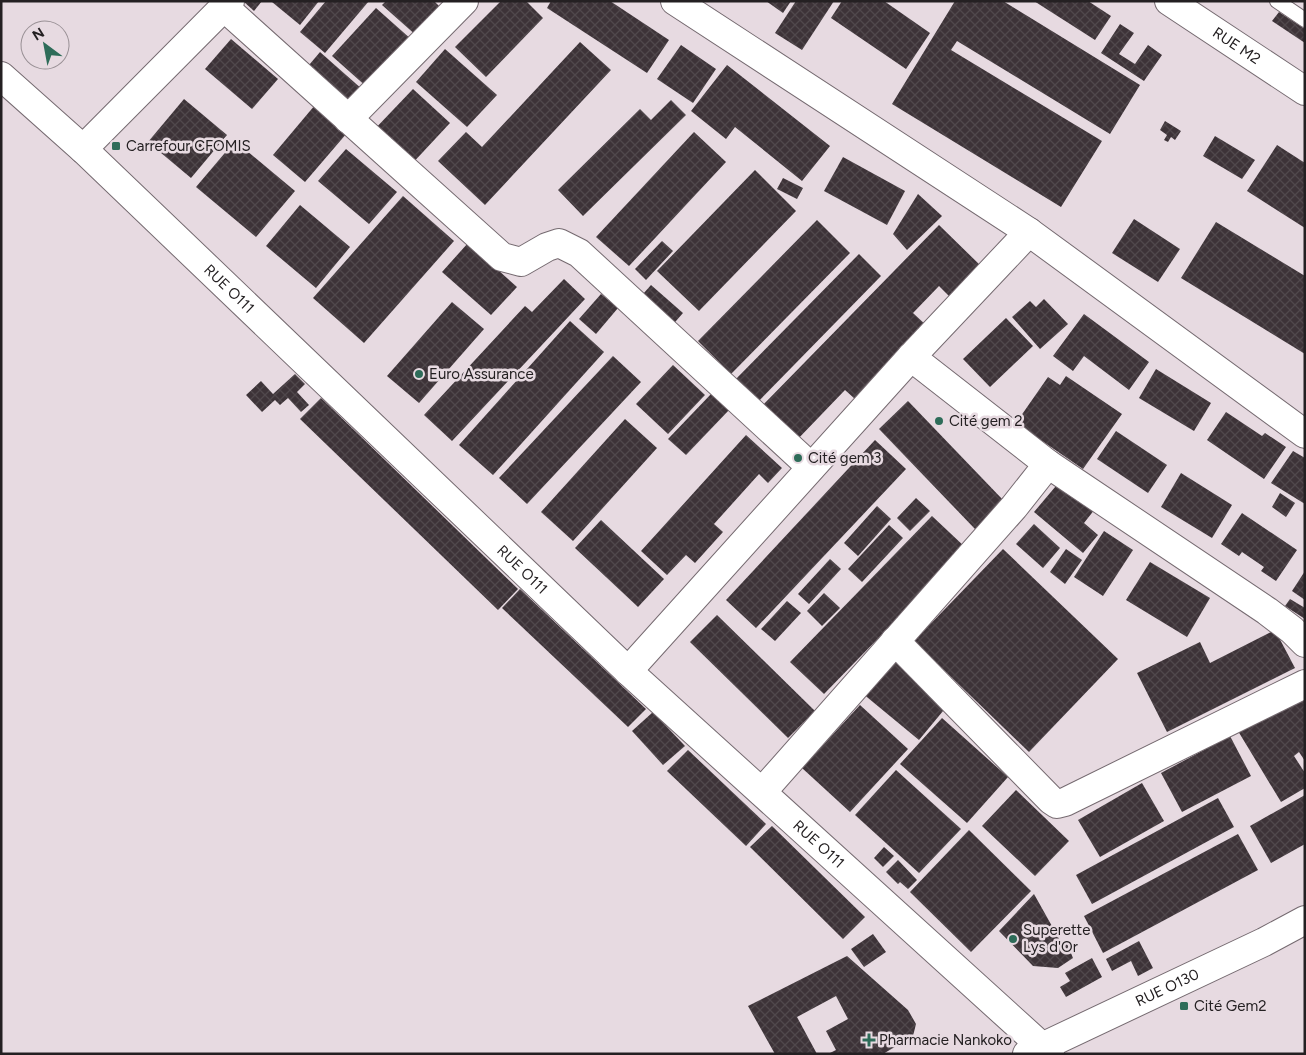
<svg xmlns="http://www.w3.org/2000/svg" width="1306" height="1055" font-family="Figtree,sans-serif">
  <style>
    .building { fill: url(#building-cross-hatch) }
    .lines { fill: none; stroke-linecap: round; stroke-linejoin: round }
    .lane-casing { stroke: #756a70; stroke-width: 16 }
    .street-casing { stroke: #756a70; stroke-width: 30 }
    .secondary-casing { stroke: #756a70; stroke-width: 30 }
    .lane { stroke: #fff; stroke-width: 14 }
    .street { stroke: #fff; stroke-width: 28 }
    .secondary { stroke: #fff; stroke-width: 28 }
    .poi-dot { fill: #2e6c59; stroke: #e7dae1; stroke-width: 2 }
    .labels { text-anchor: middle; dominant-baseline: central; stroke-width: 5; stroke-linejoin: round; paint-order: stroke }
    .street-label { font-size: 15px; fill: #242022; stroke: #e7dae1 }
    .poi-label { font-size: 15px; fill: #242022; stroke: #e7dae1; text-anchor: start }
  </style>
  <defs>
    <pattern id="building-cross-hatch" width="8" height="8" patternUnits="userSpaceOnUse" patternTransform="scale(1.25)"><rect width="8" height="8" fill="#3d3338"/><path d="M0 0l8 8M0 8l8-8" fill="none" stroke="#50484c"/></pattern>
  </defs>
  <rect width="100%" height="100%" fill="#e7dae1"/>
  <g class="building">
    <path d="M243,1H262L254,11Z"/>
    <path d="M273,1H319L300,25L272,2Z"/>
    <path d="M326,1H369L325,53L300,32Z"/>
    <path d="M386,1H434L442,9L418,37L382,5Z"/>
    <path d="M501,1H526L543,18L486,77L455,47Z"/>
    <path d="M551,1H610L669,40L647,73L547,8Z"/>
    <path d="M766,1H791L783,13Z"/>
    <path d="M796,1H834L802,50L775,33Z"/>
    <path d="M842,1H884L930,33L906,69L831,18Z"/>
    <path d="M955,1H1003L1140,85L1110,134L957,41L951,50L1102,141L1061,207L892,104Z"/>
    <path d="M1034,1H1088L1111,16L1095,40Z"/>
    <path d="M376,8L412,40L368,88L332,56Z"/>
    <path d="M1279,12L1305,29V43L1272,21Z"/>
    <path d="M1120,24L1134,33L1119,54L1135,64L1148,45L1162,55L1144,81L1101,53Z"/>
    <path d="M231,39L278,79L252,109L205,69Z"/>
    <path d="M580,42L611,70L485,205L438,161L466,132L482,147Z"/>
    <path d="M681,45L716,69L693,103L657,79Z"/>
    <path d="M445,49L497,95L467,127L416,82Z"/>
    <path d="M320,52L363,90L346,108L304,71Z"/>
    <path d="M727,65L830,146L802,181L735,127L726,139L691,111Z"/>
    <path d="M413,89L450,123L409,167L372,132Z"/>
    <path d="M184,99L227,135L191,178L148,142Z"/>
    <path d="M671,100L686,115L583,216L558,190L640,109L651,120Z"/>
    <path d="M315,105L347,133L305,182L273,155Z"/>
    <path d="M1165,121L1181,131L1175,140L1171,137L1168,142L1164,140L1167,135L1160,130Z"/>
    <path d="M694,132L726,162L629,266L596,237Z"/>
    <path d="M1215,136L1255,160L1242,179L1203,156Z"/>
    <path d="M235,141L295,191L256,237L196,187Z"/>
    <path d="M1277,145L1305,163V228L1247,191Z"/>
    <path d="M346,149L397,192L369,224L318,181Z"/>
    <path d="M843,157L905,191L887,225L824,191Z"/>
    <path d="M755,170L796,211L699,311L657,271Z"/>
    <path d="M783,178L803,188L797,199L777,189Z"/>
    <path d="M918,194L942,216L907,250L893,234Z"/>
    <path d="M403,196L454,241L364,343L313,298Z"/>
    <path d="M300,205L350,247L316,288L266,246Z"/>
    <path d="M1134,219L1180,249L1158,282L1112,253Z"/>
    <path d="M817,220L850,253L731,374L698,341Z"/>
    <path d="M1216,222L1305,276V354L1181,278Z"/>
    <path d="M939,225L983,268L953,300L939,286L913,313L927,326L855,399L845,390L795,442L760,408Z"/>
    <path d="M662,241L673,251L646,280L635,269Z"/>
    <path d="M468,243L517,287L491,315L442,272Z"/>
    <path d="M859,254L881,276L756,404L733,382Z"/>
    <path d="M564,279L585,299L452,441L424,415L525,306L532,312Z"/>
    <path d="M651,285L683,313L669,329L636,302Z"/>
    <path d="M601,294L618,308L596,334L579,319Z"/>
    <path d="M1044,299L1068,324L1040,349L1012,317L1030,301L1036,307Z"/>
    <path d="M452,302L484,329L419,403L387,376Z"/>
    <path d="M1084,314L1149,362L1129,390L1084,356L1073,371L1053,356Z"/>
    <path d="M1006,318L1033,346L990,387L963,359Z"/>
    <path d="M570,321L604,352L493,475L459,445Z"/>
    <path d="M613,356L641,382L527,504L499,478Z"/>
    <path d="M673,365L705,395L668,434L636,404Z"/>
    <path d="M1156,369L1211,403L1194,431L1139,398Z"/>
    <path d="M295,374L305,384L297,392L309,405L301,412L288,398L280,405L275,400L262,412L246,395L261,381L273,394Z"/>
    <path d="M1066,376L1122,414L1083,469L1016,423L1048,377L1060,385Z"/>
    <path d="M712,393L730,409L686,455L668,439Z"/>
    <path d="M321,398L518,589L498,610L300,419Z"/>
    <path d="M908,401L1004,501L975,529L879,429Z"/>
    <path d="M1226,412L1262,436L1265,433L1286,447L1264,479L1207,440Z"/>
    <path d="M625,419L657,448L573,541L541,512Z"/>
    <path d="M1116,431L1167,465L1148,493L1097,459Z"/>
    <path d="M746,435L782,468L768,483L759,474L714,524L723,532L695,563L686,555L667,575L641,551Z"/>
    <path d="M875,440L906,469L756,628L726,600Z"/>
    <path d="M1293,451L1305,458V504L1271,483Z"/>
    <path d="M1181,473L1232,505L1212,538L1161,507Z"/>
    <path d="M1061,480L1095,509L1084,523L1098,535L1083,553L1034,512Z"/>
    <path d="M1280,493L1295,503L1286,517L1272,507Z"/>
    <path d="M916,498L930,511L910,531L897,518Z"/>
    <path d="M877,506L891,519L858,556L844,543Z"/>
    <path d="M1242,513L1297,550L1276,581L1261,571L1264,567L1242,552L1239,556L1221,544Z"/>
    <path d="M932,516L966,548L824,694L790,662Z"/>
    <path d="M601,520L664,579L638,607L575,548Z"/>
    <path d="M1034,524L1060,548L1043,568L1016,544Z"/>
    <path d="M889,525L903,538L862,582L848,569Z"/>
    <path d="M1104,531L1133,550L1103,596L1074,577Z"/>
    <path d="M1003,549L1118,659L1029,752L914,641Z"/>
    <path d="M1066,549L1082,560L1065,584L1050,572Z"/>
    <path d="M830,559L841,569L809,604L798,594Z"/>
    <path d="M1150,562L1210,598L1187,637L1126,600Z"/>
    <path d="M1305,571V600L1292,591Z"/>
    <path d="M520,589L646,709L628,727L502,608Z"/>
    <path d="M824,593L840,608L822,626L807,611Z"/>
    <path d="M1290,599L1305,608V619L1285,606Z"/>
    <path d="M787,601L801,613L775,641L761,629Z"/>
    <path d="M717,615L815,711L788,738L690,642Z"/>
    <path d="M1275,630L1295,668L1167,732L1137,673L1200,642L1210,663Z"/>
    <path d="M891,658L948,705L919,740L862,693Z"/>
    <path d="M1305,691V761L1299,752L1294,756L1305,773V788L1281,802L1238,731Z"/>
    <path d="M860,705L908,749L850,812L802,768Z"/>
    <path d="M653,712L685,746L663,765L632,731Z"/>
    <path d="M942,718L1008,777L967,823L900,764Z"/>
    <path d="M1230,736L1251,776L1182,812L1161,773Z"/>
    <path d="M688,750L766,824L746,846L667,771Z"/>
    <path d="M896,770L961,829L919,873L855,815Z"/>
    <path d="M1142,783L1164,821L1100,857L1078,820Z"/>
    <path d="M1016,790L1069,841L1035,876L982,826Z"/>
    <path d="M1305,795V844L1271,863L1250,826Z"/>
    <path d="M1218,798L1234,827L1092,904L1076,875Z"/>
    <path d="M772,826L865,917L843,939L750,847Z"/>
    <path d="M969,830L1031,891L971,952L910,892Z"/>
    <path d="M1238,834L1258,870L1103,953L1084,916Z"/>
    <path d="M884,847L894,856L883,867L874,858Z"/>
    <path d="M898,860L917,880L908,889L900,882L898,884L886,872Z"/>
    <path d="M1034,894L1062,944L1066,941L1073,958L1058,968L1033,966L999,931Z"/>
    <path d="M873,934L886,952L864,967L851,949Z"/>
    <path d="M1139,941L1153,968L1138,976L1131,961L1112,971L1106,959Z"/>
    <path d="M847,956L908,1010L916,1024L913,1036L883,1054H828L836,1050L826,1031L848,1019L836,996L797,1017L817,1054H775L748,1006Z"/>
    <path d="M1092,958L1102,977L1066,997L1060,987L1070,981L1065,973Z"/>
  </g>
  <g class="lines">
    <defs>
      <path id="lane" d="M1277,1L1305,20"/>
      <g id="street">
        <path d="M675,1L1029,232L1305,434"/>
        <path d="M224,7L502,257L521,262L547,247L559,243L579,253L811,467"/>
        <path id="s1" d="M1,76L83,149L628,671L1050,1054"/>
        <path d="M348,119L464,1"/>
        <path d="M83,149L230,1"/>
        <path d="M911,357L1048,464L1267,611L1292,630L1305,643"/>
        <path d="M895,641L1051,800L1057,804L1065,802L1305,684"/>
        <path d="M628,671L911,357L1029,232"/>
        <path d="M762,792L1014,507L1048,464"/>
      </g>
      <g id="secondary">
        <path id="s2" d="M1169,1L1305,91"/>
        <path id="s3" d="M1027,1054L1264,942L1305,920"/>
      </g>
    </defs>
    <use href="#lane" class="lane-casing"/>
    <use href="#street" class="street-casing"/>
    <use href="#secondary" class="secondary-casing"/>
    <use href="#lane" class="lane"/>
    <use href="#street" class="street"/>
    <use href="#secondary" class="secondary"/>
  </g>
  <g class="poi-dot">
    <rect x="111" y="141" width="10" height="10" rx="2.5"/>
    <circle cx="419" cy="374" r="5"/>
    <circle cx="939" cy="421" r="5"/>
    <circle cx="798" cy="458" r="5"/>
    <circle cx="1013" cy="939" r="5"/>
    <rect x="1179" y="1001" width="10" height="10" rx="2.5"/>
    <path d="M866.5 1032.5h5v5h5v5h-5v5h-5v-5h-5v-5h5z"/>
  </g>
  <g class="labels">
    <g class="street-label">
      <text stroke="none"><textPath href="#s2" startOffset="81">RUE M2</textPath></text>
      <text stroke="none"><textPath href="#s1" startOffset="312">RUE O111</textPath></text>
      <text stroke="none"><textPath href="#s1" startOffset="718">RUE O111</textPath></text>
      <text stroke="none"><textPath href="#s1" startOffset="1122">RUE O111</textPath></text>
      <text stroke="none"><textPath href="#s3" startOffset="155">RUE O130</textPath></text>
    </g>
    <g class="poi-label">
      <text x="126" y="146">Carrefour CFOMIS</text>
      <text x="429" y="374">Euro Assurance</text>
      <text x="949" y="421">Cité gem 2</text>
      <text x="808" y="458">Cité gem 3</text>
      <text x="1023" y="930">Superette<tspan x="1023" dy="17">Lys d'Or</tspan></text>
      <text x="1194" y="1006">Cité Gem2</text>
      <text x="879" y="1040">Pharmacie Nankoko</text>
    </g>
  </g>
  <rect width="1306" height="1055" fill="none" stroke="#242022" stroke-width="5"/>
  <g transform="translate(45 45) rotate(328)"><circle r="24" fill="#e7dae1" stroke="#999095"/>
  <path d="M0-4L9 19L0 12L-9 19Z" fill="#2e6c59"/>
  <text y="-8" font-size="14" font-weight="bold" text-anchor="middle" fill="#242022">N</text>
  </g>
</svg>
